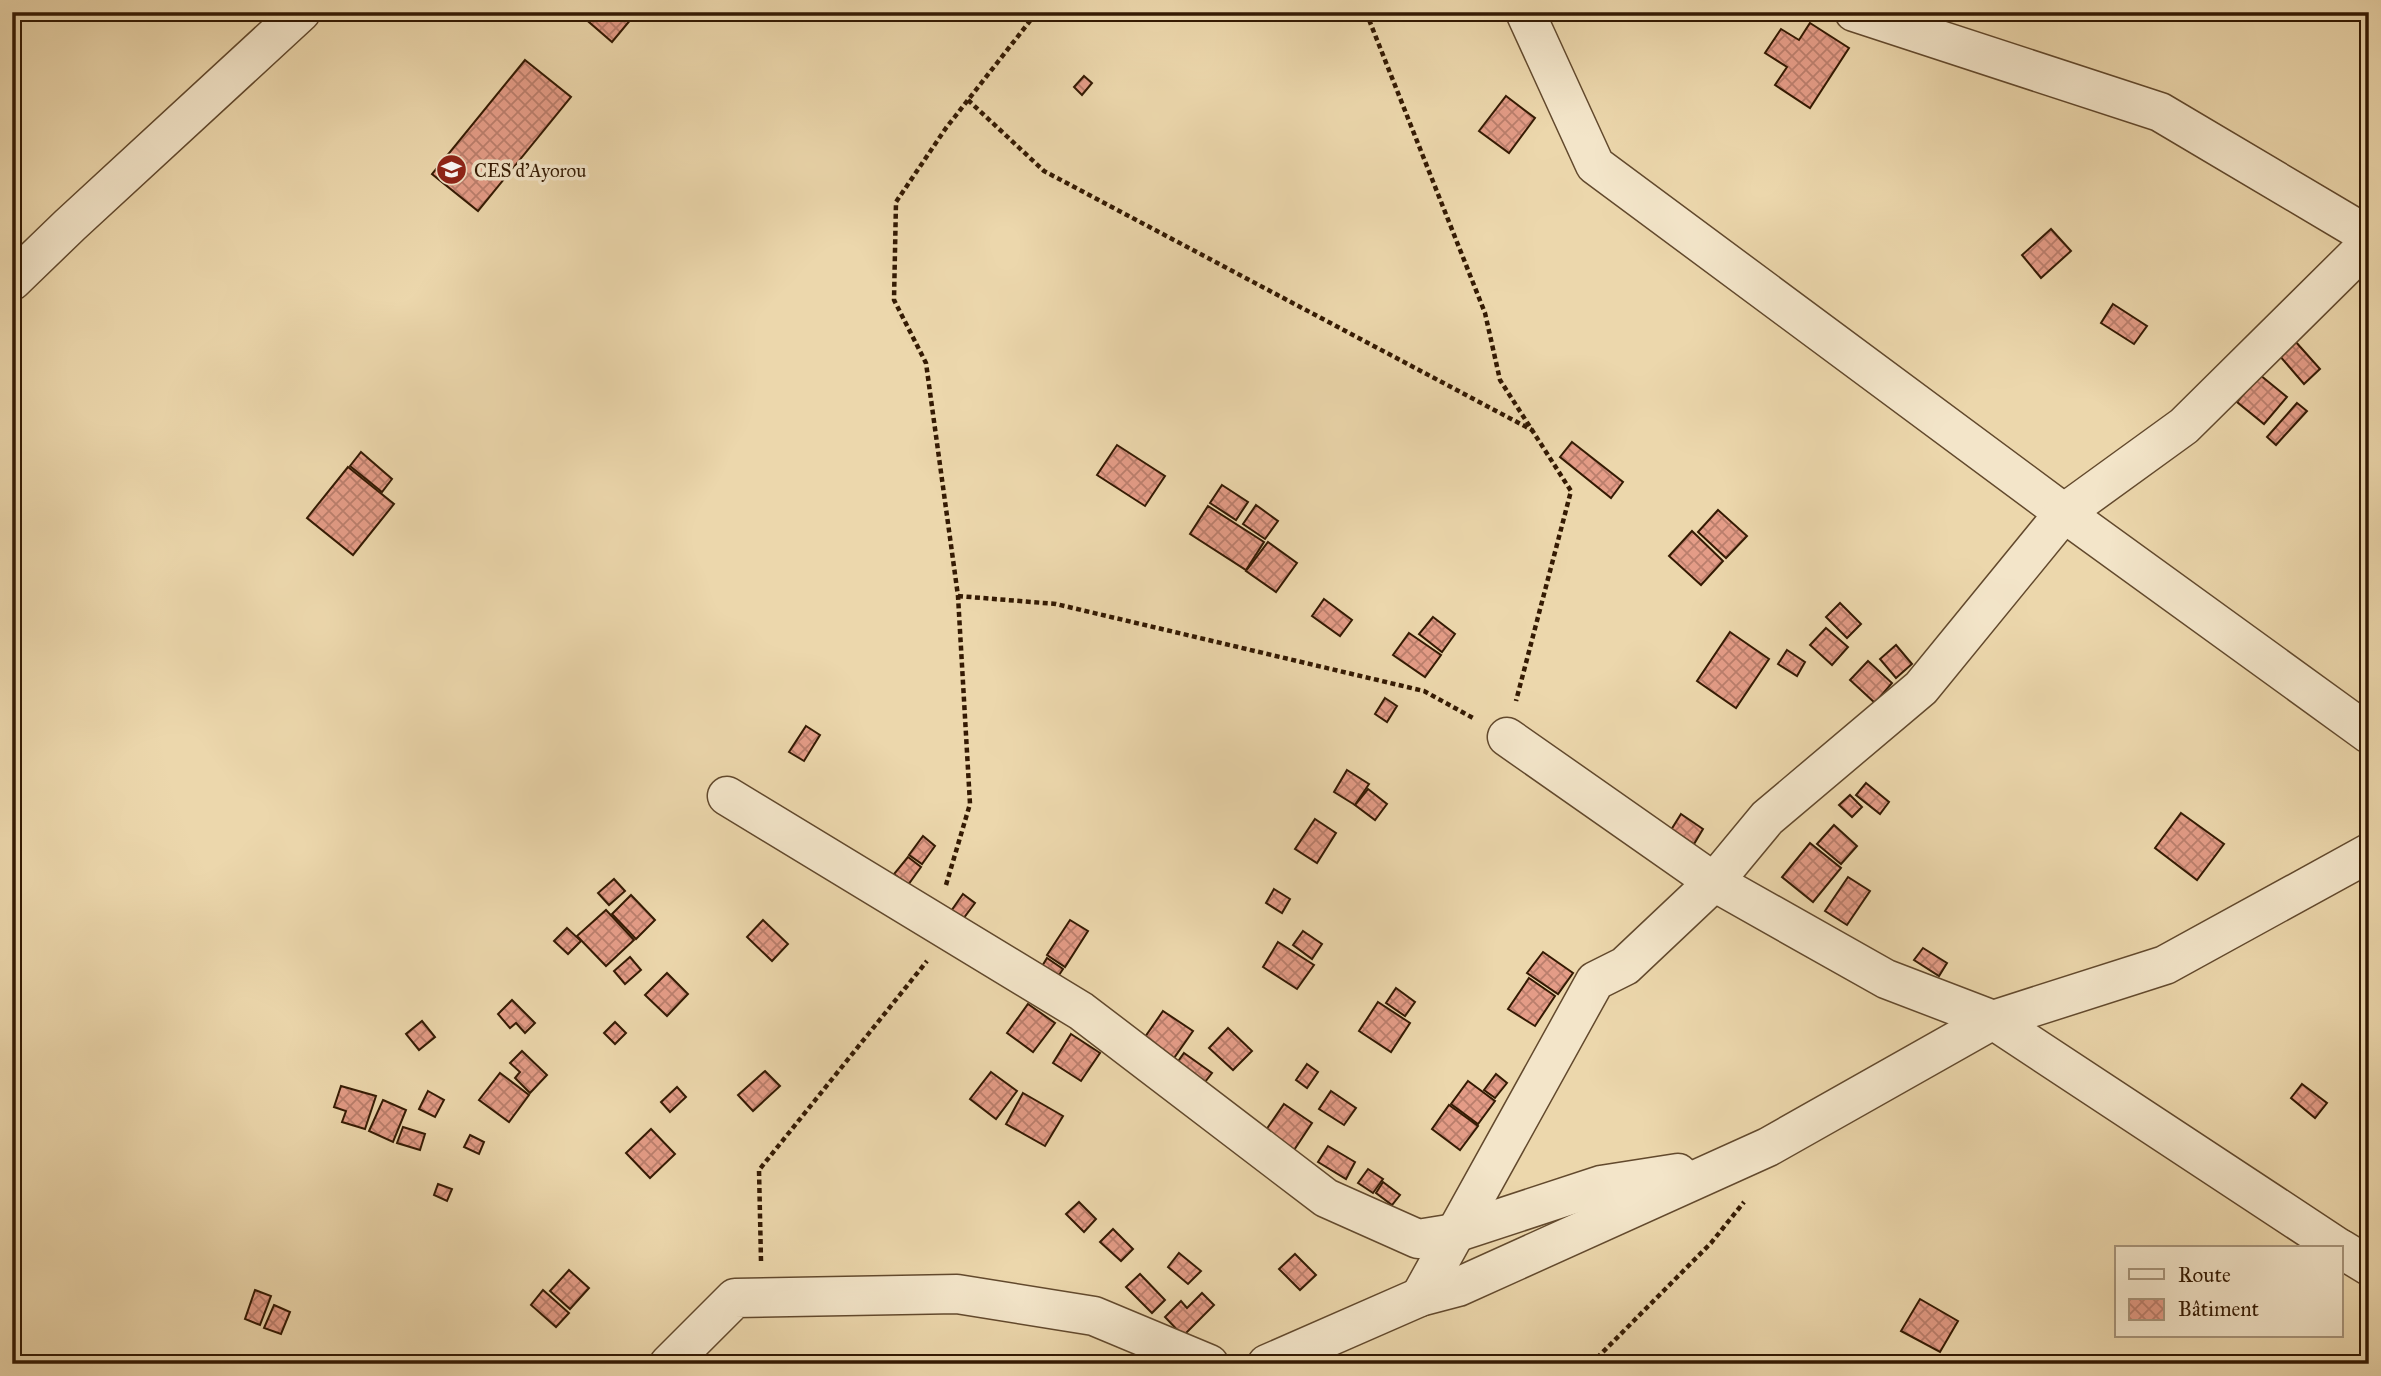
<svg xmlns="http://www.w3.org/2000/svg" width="2381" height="1376" font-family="'IM FELL Great Primer',serif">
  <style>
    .building { fill: url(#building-cross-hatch); stroke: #341a03; stroke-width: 2 }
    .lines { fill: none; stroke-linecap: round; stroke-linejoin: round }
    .minor-casing { stroke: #62492d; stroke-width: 41 }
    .path { stroke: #341a03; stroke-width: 4.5; stroke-dasharray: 5 3.5; stroke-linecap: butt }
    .minor { stroke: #f3e5c9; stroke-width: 38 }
    .labels { text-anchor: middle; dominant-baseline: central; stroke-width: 7; stroke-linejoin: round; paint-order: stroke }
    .poi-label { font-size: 19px; fill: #341a03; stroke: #f3e5c9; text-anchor: start }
  </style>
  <defs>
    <pattern id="building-cross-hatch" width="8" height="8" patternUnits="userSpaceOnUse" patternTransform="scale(1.75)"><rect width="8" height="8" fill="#e49c87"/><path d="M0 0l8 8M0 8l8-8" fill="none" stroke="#ba7e6c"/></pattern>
  </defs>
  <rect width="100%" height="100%" fill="#ecd7ac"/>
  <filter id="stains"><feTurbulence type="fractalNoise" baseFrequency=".00286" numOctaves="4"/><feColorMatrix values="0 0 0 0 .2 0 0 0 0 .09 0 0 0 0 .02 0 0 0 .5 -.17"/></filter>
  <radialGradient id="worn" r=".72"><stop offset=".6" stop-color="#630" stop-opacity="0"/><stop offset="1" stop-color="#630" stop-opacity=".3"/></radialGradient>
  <g class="building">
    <path d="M585,12H637L612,42L582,16Z"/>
    <path d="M1810,23L1849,48L1810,108L1775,85L1787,67L1765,53L1781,29L1799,40Z"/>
    <path d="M525,60L571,97L478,211L432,174Z"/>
    <path d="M1084,76L1092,83L1082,95L1074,87Z"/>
    <path d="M1506,96L1535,118L1509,153L1479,131Z"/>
    <path d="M2051,229L2071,251L2041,278L2022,255Z"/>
    <path d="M2113,304L2147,326L2134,344L2101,323Z"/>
    <path d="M2295,341L2320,369L2304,384L2279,355Z"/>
    <path d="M2260,375L2287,397L2264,424L2237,402Z"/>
    <path d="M2297,403L2307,411L2276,445L2267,437Z"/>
    <path d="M1572,442L1623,482L1611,498L1560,457Z"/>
    <path d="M1117,445L1165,476L1145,506L1097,475Z"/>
    <path d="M361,452L392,479L382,492L350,466Z"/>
    <path d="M348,467L394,504L353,555L307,518Z"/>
    <path d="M1222,485L1248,502L1236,520L1210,503Z"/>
    <path d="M1256,505L1278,521L1265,539L1243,524Z"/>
    <path d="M1208,506L1264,542L1246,570L1190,534Z"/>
    <path d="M1718,510L1747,536L1726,558L1698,532Z"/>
    <path d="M1692,531L1723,561L1701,585L1669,556Z"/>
    <path d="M1268,542L1297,563L1276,592L1246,571Z"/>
    <path d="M1324,599L1352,620L1340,636L1312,616Z"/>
    <path d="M1840,603L1861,624L1847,638L1826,617Z"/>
    <path d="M1433,617L1455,634L1442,652L1419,634Z"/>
    <path d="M1826,628L1848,647L1832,665L1810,645Z"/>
    <path d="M1730,632L1769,659L1736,708L1697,681Z"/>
    <path d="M1409,633L1441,655L1425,677L1393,655Z"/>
    <path d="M1896,645L1912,664L1896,678L1880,659Z"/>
    <path d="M1787,650L1805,662L1797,676L1778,664Z"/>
    <path d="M1868,661L1892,683L1875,703L1850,680Z"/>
    <path d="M1385,698L1397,706L1387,722L1375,714Z"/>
    <path d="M806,726L820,735L804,761L789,752Z"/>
    <path d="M1347,770L1369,784L1355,805L1334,792Z"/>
    <path d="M1866,783L1889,802L1880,814L1856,795Z"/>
    <path d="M1368,789L1387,804L1375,820L1355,805Z"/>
    <path d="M1850,795L1862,807L1852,817L1839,805Z"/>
    <path d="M2181,813L2224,844L2197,880L2155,848Z"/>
    <path d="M1681,814L1703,829L1694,844L1671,830Z"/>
    <path d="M1315,819L1336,833L1317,863L1295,849Z"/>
    <path d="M1834,825L1857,846L1841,864L1817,844Z"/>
    <path d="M923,836L935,846L922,864L909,855Z"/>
    <path d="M1810,843L1841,868L1813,902L1782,877Z"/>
    <path d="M908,857L921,867L908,885L894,874Z"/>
    <path d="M1848,877L1870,891L1847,925L1825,911Z"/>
    <path d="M614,879L625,891L609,905L598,893Z"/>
    <path d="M1274,889L1290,899L1282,913L1266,903Z"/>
    <path d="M963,894L975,903L960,923L949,914Z"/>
    <path d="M631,895L655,920L636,939L612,914Z"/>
    <path d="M606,910L634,940L606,966L577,936Z"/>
    <path d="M763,920L788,944L772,961L747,937Z"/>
    <path d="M1070,920L1088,931L1065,967L1047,955Z"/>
    <path d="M567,928L581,941L568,954L554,941Z"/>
    <path d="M1303,931L1322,944L1312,959L1293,945Z"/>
    <path d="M1278,942L1314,965L1297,989L1263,967Z"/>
    <path d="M1923,948L1947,963L1939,976L1914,960Z"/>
    <path d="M1543,952L1573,973L1558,994L1527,973Z"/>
    <path d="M630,957L641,970L625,984L614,971Z"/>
    <path d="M1047,958L1063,969L1057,978L1041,968Z"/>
    <path d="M667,973L688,994L667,1016L645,995Z"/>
    <path d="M1529,978L1555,996L1535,1026L1508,1009Z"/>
    <path d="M1396,988L1415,1002L1405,1016L1386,1003Z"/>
    <path d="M512,1000L535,1023L525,1033L516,1023L510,1028L498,1014Z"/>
    <path d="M1378,1002L1410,1023L1391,1052L1359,1031Z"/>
    <path d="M1028,1004L1055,1023L1033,1052L1007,1033Z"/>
    <path d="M1163,1011L1193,1031L1174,1058L1145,1037Z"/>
    <path d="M422,1021L435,1037L419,1050L406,1034Z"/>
    <path d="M615,1022L626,1033L615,1044L604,1033Z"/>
    <path d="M1228,1028L1252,1051L1233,1070L1209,1048Z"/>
    <path d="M1071,1034L1100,1053L1081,1081L1053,1063Z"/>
    <path d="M522,1051L547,1075L530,1093L515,1078L520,1072L510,1063Z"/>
    <path d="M1184,1053L1212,1073L1201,1087L1174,1067Z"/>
    <path d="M1307,1064L1318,1072L1307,1088L1296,1080Z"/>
    <path d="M765,1071L780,1086L753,1111L738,1095Z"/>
    <path d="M991,1072L1017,1091L996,1119L970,1099Z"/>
    <path d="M500,1073L529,1095L509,1122L479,1100Z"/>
    <path d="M1496,1074L1507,1083L1495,1098L1484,1090Z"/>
    <path d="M1468,1081L1495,1101L1478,1124L1451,1104Z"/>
    <path d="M2302,1084L2327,1103L2315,1118L2291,1098Z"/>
    <path d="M341,1086L376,1096L365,1129L342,1122L346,1111L334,1107Z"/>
    <path d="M677,1087L686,1097L670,1112L661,1102Z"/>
    <path d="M428,1091L444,1100L435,1117L419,1109Z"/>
    <path d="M1331,1091L1356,1108L1344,1125L1319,1109Z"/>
    <path d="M1023,1093L1063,1116L1045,1146L1006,1124Z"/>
    <path d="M383,1100L406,1110L393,1142L369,1131Z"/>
    <path d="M1284,1104L1312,1123L1294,1150L1266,1130Z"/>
    <path d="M1449,1105L1478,1126L1460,1150L1432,1129Z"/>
    <path d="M403,1127L425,1134L420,1150L397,1143Z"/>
    <path d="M651,1129L675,1154L650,1178L626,1153Z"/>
    <path d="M470,1135L484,1142L479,1154L464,1147Z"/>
    <path d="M1328,1146L1355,1162L1346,1179L1318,1162Z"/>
    <path d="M1368,1169L1383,1179L1373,1193L1358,1183Z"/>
    <path d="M1383,1182L1400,1195L1392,1205L1376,1193Z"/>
    <path d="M438,1184L452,1189L447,1201L434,1195Z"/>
    <path d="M1079,1202L1096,1219L1084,1232L1066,1214Z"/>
    <path d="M1113,1229L1133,1249L1121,1261L1100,1242Z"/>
    <path d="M1179,1253L1201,1271L1188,1284L1168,1267Z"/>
    <path d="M1295,1254L1316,1275L1300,1290L1279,1269Z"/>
    <path d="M569,1270L589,1288L570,1309L550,1291Z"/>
    <path d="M1140,1274L1165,1300L1152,1313L1126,1287Z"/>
    <path d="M255,1290L271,1296L260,1325L245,1319Z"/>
    <path d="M543,1290L569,1313L556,1327L531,1305Z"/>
    <path d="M1202,1293L1214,1305L1183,1336L1165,1317L1181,1301L1187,1308Z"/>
    <path d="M1920,1299L1958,1321L1940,1352L1901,1331Z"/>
    <path d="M274,1305L290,1312L281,1334L264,1328Z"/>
  </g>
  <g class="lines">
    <defs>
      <g id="minor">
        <path d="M1525,12L1595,165L2064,513L2369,734"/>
        <path d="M1854,12L2160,112L2369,236"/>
        <path d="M12,281L70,225L301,12"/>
        <path d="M1507,737L1714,882L1886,979L1993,1020L2339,1248"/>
        <path d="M727,796L1081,1011L1326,1198L1418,1239L1455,1233L1601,1185L1678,1173"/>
        <path d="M2341,1249L2369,1266"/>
        <path d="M1420,1297L1595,981L1625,966L1714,882L1767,818L1921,688L2064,513L2184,426L2369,243"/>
        <path d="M669,1364L735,1298L957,1294L1094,1316L1209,1364"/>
        <path d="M1267,1364L1420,1297L1458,1287L1768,1147L1993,1020L2165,965L2369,853"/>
      </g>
    </defs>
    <use href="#minor" class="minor-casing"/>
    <g class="path">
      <path d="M1366,12L1485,313L1500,380L1571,491L1516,701"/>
      <path d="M968,100L1044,171L1532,430"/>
      <path d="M958,596L1056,604L1424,691L1473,718"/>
      <path d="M946,885L970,804L958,596L926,363L894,300L896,202L946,128L1037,12"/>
      <path d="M761,1261L759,1170L927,961"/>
      <path d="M1591,1364L1711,1243L1744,1202"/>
    </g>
    <use href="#minor" class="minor"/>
  </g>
  <defs>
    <symbol id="school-disc" viewBox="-11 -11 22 22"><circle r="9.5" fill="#8f2418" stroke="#f3e5c9"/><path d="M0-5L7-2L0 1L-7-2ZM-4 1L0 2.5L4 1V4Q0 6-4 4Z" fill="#fff"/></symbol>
  </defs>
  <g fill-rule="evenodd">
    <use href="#school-disc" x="434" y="152" width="35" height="35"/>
  </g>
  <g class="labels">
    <g class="poi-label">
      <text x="474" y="170">CES d'Ayorou</text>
    </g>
  </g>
  <rect width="2381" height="1376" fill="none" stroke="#ecd7ac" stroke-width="42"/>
  <rect x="14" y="14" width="2353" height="1348" fill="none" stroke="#341a03" stroke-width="3.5"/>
  <rect x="21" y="21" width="2339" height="1334" fill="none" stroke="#341a03" stroke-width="2"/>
  <rect x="2115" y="1246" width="228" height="91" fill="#f3e5c9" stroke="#a7947a" stroke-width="2"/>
  <rect x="2129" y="1269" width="35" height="10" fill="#f3e5c9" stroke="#a7947a" stroke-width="2"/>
  <text x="2178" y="1282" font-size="21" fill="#341a03">Route</text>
  <rect x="2129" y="1299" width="35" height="21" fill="url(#building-cross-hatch)" stroke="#a7947a" stroke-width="2"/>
  <text x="2178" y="1316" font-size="21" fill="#341a03">Bâtiment</text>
  <rect width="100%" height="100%" filter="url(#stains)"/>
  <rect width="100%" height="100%" fill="url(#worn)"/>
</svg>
